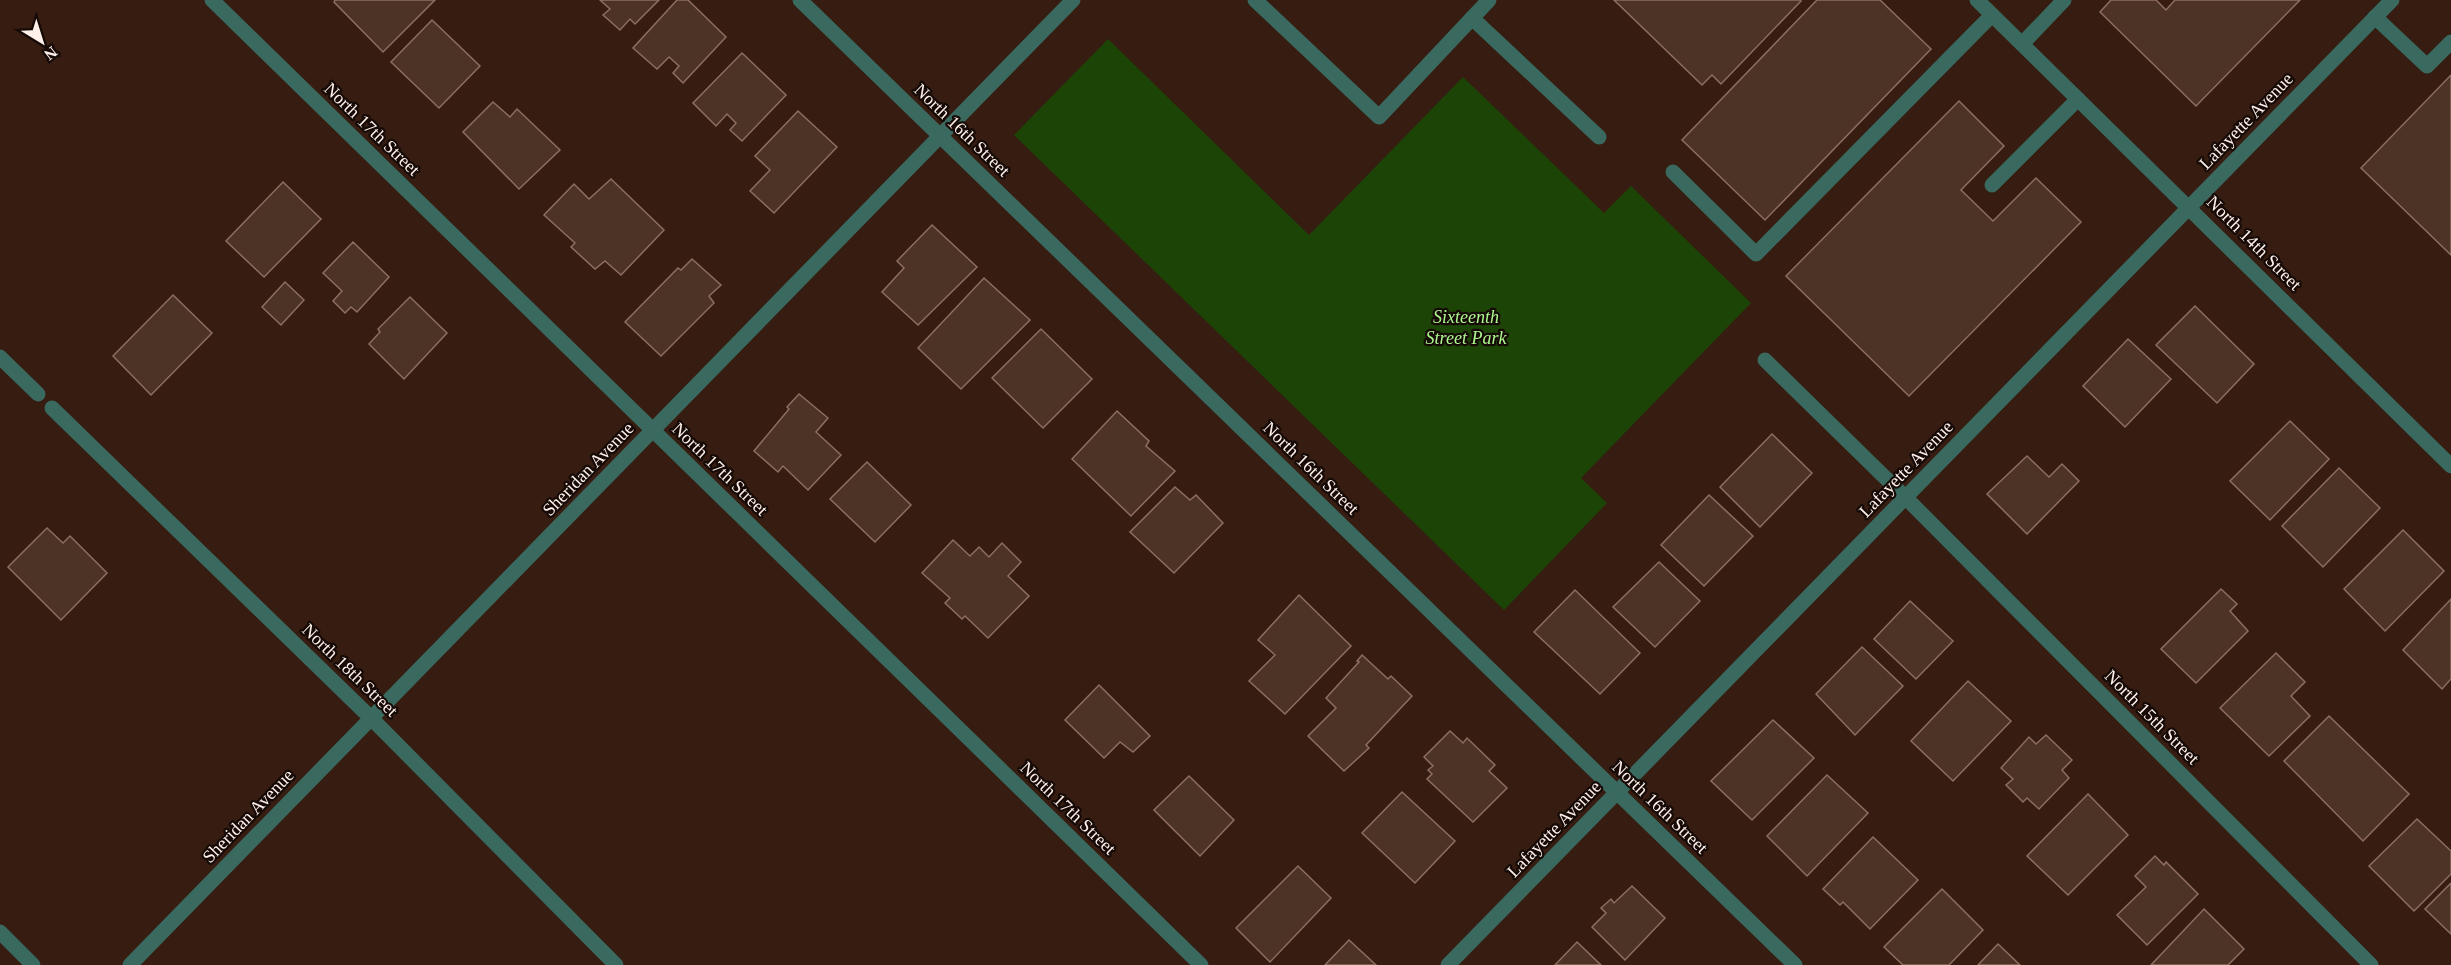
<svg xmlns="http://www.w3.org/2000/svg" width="2451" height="965" font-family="Georgia,serif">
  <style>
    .green { fill: #1d4407 }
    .building { fill: #4d3226; stroke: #8d6e60; stroke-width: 1.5 }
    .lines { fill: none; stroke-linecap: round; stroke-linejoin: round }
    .lane { stroke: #3a6a5f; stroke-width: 15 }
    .street { stroke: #3a6a5f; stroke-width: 15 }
    .labels { text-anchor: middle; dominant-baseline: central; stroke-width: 4.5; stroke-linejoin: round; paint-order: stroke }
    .street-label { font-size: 18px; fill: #fff0ea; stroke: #150a06 }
    .park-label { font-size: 18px; font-style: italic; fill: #adf78f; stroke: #150a06 }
  </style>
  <rect width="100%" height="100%" fill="#361c11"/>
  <path class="green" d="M1108,39L1309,235L1463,77L1604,213L1631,186L1751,303L1581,478L1607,503L1504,610L1014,135Z"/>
  <g class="building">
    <path d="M335,0H435L383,52L334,2Z"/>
    <path d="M600,0H659L635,24L630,19L620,30L603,15L610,9Z"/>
    <path d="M677,0H688L726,37L683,83L673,73L679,66L669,57L657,69L633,48Z"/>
    <path d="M1614,0H1800L1801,1L1721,84L1712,75L1702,85Z"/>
    <path d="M1817,0H1880L1931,49L1765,220L1682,140Z"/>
    <path d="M2111,0H2156L2166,10L2175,0H2300L2196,106L2100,12Z"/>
    <path d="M432,20L480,66L439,108L391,62Z"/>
    <path d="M742,53L786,95L742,141L730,130L736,123L727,114L716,126L693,103Z"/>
    <path d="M2451,75V255L2361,168Z"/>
    <path d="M1959,101L2004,146L1961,190L1993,221L2036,178L2081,222L1909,396L1786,276Z"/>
    <path d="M493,102L510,117L517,109L560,150L519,189L463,132Z"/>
    <path d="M798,111L837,147L774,213L750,191L770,170L755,156Z"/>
    <path d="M611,179L664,230L621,275L605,261L595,269L571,247L575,243L544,215L574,184L589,199Z"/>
    <path d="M283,182L321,219L264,277L226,241Z"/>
    <path d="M932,225L977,267L918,325L882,292L904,268L897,261Z"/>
    <path d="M353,242L389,277L357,312L351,307L345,313L333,301L342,291L323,273Z"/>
    <path d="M692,259L721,285L709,296L714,303L661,356L625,322L678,268L681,270Z"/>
    <path d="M984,278L1030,320L961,389L918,348Z"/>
    <path d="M285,282L304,300L281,325L262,307Z"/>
    <path d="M173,295L212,333L151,395L113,356Z"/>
    <path d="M410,297L447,333L404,379L369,344L380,332L378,329Z"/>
    <path d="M2195,306L2254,364L2217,403L2156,345Z"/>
    <path d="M1041,329L1092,379L1043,428L992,378Z"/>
    <path d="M2128,339L2171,379L2125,427L2083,386Z"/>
    <path d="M799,394L828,418L816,432L841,455L808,490L783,466L778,472L754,451L789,409L787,407Z"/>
    <path d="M1117,411L1149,441L1146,446L1175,471L1131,516L1072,459Z"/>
    <path d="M2290,421L2329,459L2270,520L2230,481Z"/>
    <path d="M1772,434L1812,473L1760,527L1720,487Z"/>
    <path d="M2027,456L2049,477L2062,464L2079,481L2027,534L1987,494Z"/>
    <path d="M867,462L911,505L875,542L830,499Z"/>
    <path d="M2339,468L2380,508L2323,567L2282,526Z"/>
    <path d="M1175,487L1190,500L1196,495L1223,523L1174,573L1130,532Z"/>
    <path d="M1709,495L1753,536L1704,586L1661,545Z"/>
    <path d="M47,528L63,543L70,536L107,573L61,620L8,567Z"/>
    <path d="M2403,530L2444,571L2385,631L2344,589Z"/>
    <path d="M953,540L970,556L979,547L989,557L1002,543L1021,562L1008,576L1029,596L988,638L965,616L962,619L945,603L950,598L922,573Z"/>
    <path d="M1659,562L1700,601L1655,647L1613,607Z"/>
    <path d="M2221,589L2237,604L2230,611L2248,631L2196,683L2161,649Z"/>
    <path d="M1575,590L1640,653L1600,694L1534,632Z"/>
    <path d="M1299,595L1351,646L1285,714L1249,681L1275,655L1258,640Z"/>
    <path d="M2451,599V679L2442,689L2403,650Z"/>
    <path d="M1910,601L1953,641L1916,679L1874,639Z"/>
    <path d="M1862,647L1903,686L1855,735L1816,694Z"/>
    <path d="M2276,653L2305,682L2291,696L2310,716L2269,756L2220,708Z"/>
    <path d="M1362,655L1388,679L1391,676L1412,696L1366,745L1369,748L1344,771L1308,736L1336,708L1326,698L1359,662L1357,661Z"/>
    <path d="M1968,681L2011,721L1953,781L1911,741Z"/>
    <path d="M1099,685L1150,736L1133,752L1120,742L1104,758L1065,720Z"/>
    <path d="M2329,716L2409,794L2363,841L2284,761Z"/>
    <path d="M1773,720L1814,758L1752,820L1711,781Z"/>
    <path d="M1450,731L1463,743L1467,738L1495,765L1489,771L1507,788L1473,822L1427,779L1432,774L1428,770L1433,766L1424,757Z"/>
    <path d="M2046,735L2072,760L2062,770L2069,778L2039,809L2027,798L2023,802L2006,785L2013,779L2001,768L2029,737L2036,744Z"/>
    <path d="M1827,775L1868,813L1807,876L1767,836Z"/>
    <path d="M1189,776L1234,820L1200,856L1154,810Z"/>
    <path d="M1402,792L1455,841L1415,883L1362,833Z"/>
    <path d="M2088,794L2128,835L2068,895L2027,856Z"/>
    <path d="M2417,819L2451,851V874L2414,911L2369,866Z"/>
    <path d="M1873,837L1918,880L1870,929L1843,902L1840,905L1823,889Z"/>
    <path d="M2155,856L2164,865L2166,862L2198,894L2147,945L2117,915L2146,887L2135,876Z"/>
    <path d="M1298,866L1331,898L1270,962L1236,928Z"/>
    <path d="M2451,883V934L2425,909Z"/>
    <path d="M1632,886L1665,918L1625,960L1592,927L1606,913L1601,908L1611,899L1614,903Z"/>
    <path d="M1942,889L1983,930L1949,965H1903L1884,947Z"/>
    <path d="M2204,909L2244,949L2228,965H2151Z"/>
    <path d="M1349,940L1376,965H1325Z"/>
    <path d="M1577,942L1601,965H1555Z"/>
    <path d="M1998,944L2020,965H1978Z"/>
  </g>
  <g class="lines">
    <g class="lane">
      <path d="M1255,0L1379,117L1489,0"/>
      <path d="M2375,17L2427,66L2451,42"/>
      <path d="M1472,18L1599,137"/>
      <path d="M2022,44L2064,0"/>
      <path d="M1673,172L1756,254L1992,15"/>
      <path d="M1992,185L2078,99"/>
      <path d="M1765,360L1905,497"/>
    </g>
    <g class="street">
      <path d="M212,0L1201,965"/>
      <path d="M800,0L1795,965"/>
      <path d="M1977,0L2451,466"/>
      <path d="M0,357L38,394"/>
      <path d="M52,408L371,718L616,965"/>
      <path d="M1905,497L2371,965"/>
      <path d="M0,932L33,965"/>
      <path d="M130,965L1073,0"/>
      <path d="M1448,965L2392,0"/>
    </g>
  </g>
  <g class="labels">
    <g class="street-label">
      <text transform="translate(2246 121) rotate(-46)">Lafayette Avenue</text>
      <text transform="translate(372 129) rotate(44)">North 17th Street</text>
      <text transform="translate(962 130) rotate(44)">North 16th Street</text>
      <text transform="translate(2254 243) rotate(45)">North 14th Street</text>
      <text transform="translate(1311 468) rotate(44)">North 16th Street</text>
      <text transform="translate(588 469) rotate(-46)">Sheridan Avenue</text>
      <text transform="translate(720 469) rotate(44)">North 17th Street</text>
      <text transform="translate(1906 469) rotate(-46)">Lafayette Avenue</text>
      <text transform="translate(350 670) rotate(44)">North 18th Street</text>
      <text transform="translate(2152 717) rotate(45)">North 15th Street</text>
      <text transform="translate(1660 807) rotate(44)">North 16th Street</text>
      <text transform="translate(1068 808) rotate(44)">North 17th Street</text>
      <text transform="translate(248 816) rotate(-46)">Sheridan Avenue</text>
      <text transform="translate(1554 829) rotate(-46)">Lafayette Avenue</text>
    </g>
    <g class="park-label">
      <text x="1466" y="317">Sixteenth<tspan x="1466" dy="21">Street Park</tspan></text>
    </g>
  </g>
  <g transform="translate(42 42) rotate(142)" stroke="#150a06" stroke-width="4.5" paint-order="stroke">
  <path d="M0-4.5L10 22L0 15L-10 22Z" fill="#fff0ea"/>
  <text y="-9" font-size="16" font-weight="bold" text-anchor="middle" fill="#fff0ea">N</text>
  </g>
</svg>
